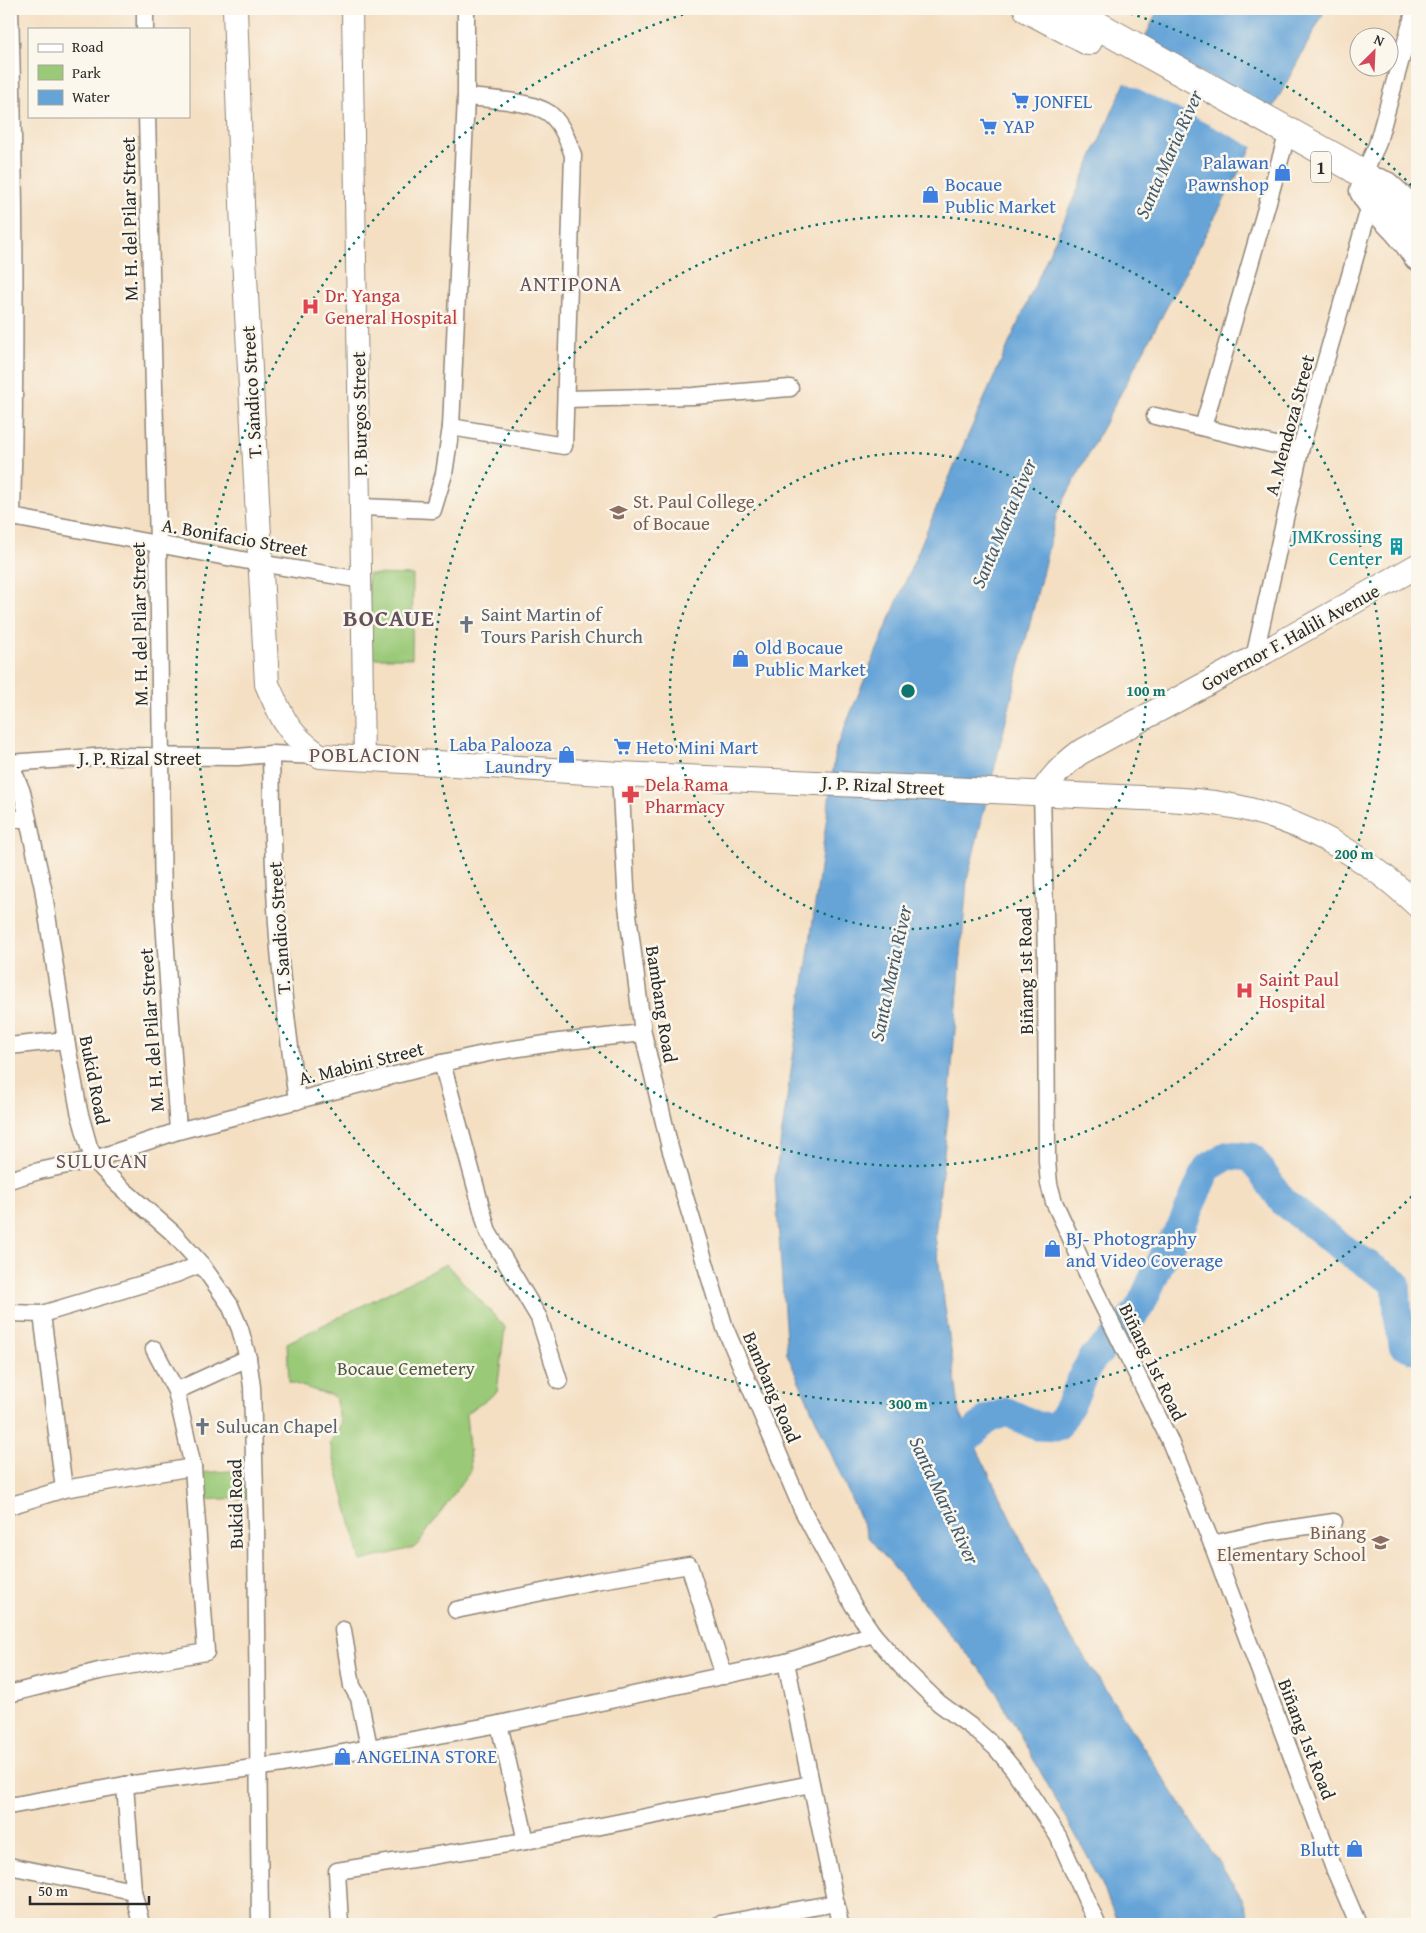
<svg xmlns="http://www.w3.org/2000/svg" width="1426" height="1933" font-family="'Gentium Book Plus',serif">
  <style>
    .green { fill: #9ac977; stroke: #627a51 }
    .water { fill: #66a4d8; stroke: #486882 }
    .pier { fill: #f4dfc3 }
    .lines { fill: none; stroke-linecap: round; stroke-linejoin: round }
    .river { stroke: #66a4d8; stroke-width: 29 }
    .minor-casing { stroke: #908577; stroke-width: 19 }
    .tertiary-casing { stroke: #908577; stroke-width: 22 }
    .secondary-casing { stroke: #908577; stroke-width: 26 }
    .primary-casing { stroke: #908577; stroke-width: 29 }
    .trunk-casing { stroke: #908577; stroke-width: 30 }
    .minor { stroke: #fff; stroke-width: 16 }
    .tertiary { stroke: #fff; stroke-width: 20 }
    .secondary { stroke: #fff; stroke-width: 24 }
    .primary { stroke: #fff; stroke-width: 26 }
    .trunk { stroke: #fff; stroke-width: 28 }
    .ring { fill: none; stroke: #0f766e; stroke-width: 2.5; stroke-dasharray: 2.5 5 }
    .labels { text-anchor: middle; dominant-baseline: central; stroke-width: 5; stroke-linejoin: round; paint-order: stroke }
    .shield { fill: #fbf7ec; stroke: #696865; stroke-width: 1 }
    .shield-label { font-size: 18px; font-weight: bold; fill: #2b2b2b }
    .shop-label { font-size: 19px; fill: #366cbe; stroke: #fbf7ec; text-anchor: start }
    .street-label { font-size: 19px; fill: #2b2b2b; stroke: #fbf7ec }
    .health-label { font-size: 19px; fill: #be3a42; stroke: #fbf7ec; text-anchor: start }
    .education-label { font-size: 19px; fill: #785e54; stroke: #fbf7ec; text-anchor: start }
    .culture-label { font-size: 19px; fill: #0d838f; stroke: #fbf7ec; text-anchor: end }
    .worship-label { font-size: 19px; fill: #5b616d; stroke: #fbf7ec; text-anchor: start }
    .park-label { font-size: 19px; fill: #4c5a42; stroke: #fbf7ec }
    .water-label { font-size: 20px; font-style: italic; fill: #435b70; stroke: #fbf7ec }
    .quarter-label { font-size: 21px; letter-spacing: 1px; fill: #64515e; stroke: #fbf7ec }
    .district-label { font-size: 24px; font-weight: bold; letter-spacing: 1px; fill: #64515e; stroke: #fbf7ec }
    .centre { fill: #0f766e; stroke: #fbf7ec; stroke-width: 2.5 }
    .ring-label { font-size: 15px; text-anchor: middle; font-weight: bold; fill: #0f766e; stroke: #fbf7ec; stroke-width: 5; stroke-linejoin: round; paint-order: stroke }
  </style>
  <rect width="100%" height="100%" fill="#fbf7ec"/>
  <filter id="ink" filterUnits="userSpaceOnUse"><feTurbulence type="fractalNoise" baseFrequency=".02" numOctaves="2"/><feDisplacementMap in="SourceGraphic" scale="10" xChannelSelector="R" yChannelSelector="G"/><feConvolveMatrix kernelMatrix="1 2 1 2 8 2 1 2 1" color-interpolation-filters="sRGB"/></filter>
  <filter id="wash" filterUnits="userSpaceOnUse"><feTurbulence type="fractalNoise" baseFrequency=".0096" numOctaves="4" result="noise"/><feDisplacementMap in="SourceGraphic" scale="20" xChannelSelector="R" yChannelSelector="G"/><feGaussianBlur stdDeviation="1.12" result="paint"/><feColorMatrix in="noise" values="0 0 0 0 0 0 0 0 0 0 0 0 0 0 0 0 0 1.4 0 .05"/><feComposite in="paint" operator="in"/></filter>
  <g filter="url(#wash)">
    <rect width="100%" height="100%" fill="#f4dfc3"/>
    <g class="green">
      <path d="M368,574L413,575L412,658H367Z"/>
      <path d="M446,1264L505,1327L497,1392L466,1414L471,1470L416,1547L361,1561L330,1443L341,1424L335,1397L289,1382L287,1343Z"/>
      <path d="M247,1470L248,1498L197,1500L196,1473Z"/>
    </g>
    <path class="water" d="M1158,9H1324L1322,16L1057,513L967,880L948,1117L935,1236L960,1414L1060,1620L1242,1898L1251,1924H1118L1100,1879L990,1681L868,1537L787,1354L775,1179L811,935L836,748L945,487Z"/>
    <path class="pier" d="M1141,42L1275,111L1255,148L1123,81Z"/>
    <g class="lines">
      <path class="river" d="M942,1461L988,1419L1007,1412L1037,1426L1057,1427L1073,1400L1084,1373L1094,1357L1124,1328L1141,1305L1162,1258L1180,1229L1207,1168L1229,1155L1251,1157L1284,1203L1347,1251L1396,1283L1398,1316L1403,1345L1417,1349"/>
    </g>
  </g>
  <g filter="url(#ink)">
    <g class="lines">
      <defs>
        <g id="minor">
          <path d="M10,9C15,178 16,348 12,517L259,563L362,580"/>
          <path d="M145,9V29"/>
          <path d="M147,116L158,543L163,905L178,1131"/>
          <path d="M1360,181L1377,145L1415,9"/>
          <path d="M566,399L693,396L790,388"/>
          <path d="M1155,416L1300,451"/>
          <path d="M451,427L564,446L573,155C568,141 562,124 550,114C534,101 488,99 466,97"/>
          <path d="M1203,427L1284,146L1290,132"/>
          <path d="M361,507L433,510L444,474L451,427L466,97V9"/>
          <path d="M1254,658L1300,451L1370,205"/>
          <path d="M271,754C272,815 273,876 278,937C282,992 290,1046 297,1101"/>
          <path d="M9,760L22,792L43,888L66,1040L79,1111L89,1147L98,1164L117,1184L173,1233L201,1264L230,1305L240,1329L248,1358L252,1387L256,1528L260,1924"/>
          <path d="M9,763L108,756L238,757L271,754L320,756"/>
          <path d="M620,774L627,906L643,1033L670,1148L725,1328L802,1509L853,1605L873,1634L902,1667L939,1703L977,1731L996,1748L1014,1770L1058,1836L1097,1924"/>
          <path d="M1042,793L1046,957L1047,1161L1049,1184L1054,1202L1093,1286L1169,1439L1212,1544L1333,1866L1358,1924"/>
          <path d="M9,819H28"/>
          <path d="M9,1046L66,1040"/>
          <path d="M442,1063L488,1232L539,1318L559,1381"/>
          <path d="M9,1180L39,1171L95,1159L178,1131L442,1063L493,1052L559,1042L643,1033"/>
          <path d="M9,1313L42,1314L176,1274L201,1264"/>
          <path d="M42,1314L64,1489"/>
          <path d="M154,1349L176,1391L248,1358"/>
          <path d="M9,1506L64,1489L193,1467"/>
          <path d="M1212,1544L1267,1532L1334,1522"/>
          <path d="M456,1610L595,1581L689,1565L724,1676"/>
          <path d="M343,1630L352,1686L359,1698L369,1747"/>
          <path d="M786,1662L840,1924"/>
          <path d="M9,1694L99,1671L206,1652L193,1467L176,1391"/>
          <path d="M499,1724L526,1841"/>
          <path d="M125,1785L133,1891L141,1924"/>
          <path d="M9,1806L125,1785L283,1764L499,1724L786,1662L873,1634"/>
          <path d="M9,1866L133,1891"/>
          <path d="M340,1924L337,1871L526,1841L811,1784"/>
          <path d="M720,1924L836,1903"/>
        </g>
        <path id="tertiary" d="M352,9L364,759"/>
        <g id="secondary">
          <path d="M235,9L244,258L267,684C282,718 288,735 320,756L620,774L1142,798C1168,799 1195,800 1221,804C1296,816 1363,853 1417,905"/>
          <path d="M1042,793C1052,776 1063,765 1079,753L1254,658L1417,566"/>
        </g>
        <g id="primary">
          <path d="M1379,182L1386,185L1417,213"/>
          <path d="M1363,191C1371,207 1378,210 1389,222C1400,233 1409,244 1417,257"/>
        </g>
        <g id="trunk">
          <path d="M1028,9L1088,41"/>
          <path d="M1068,9L1352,167L1369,179L1381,195L1417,232"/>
        </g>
      </defs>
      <use href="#minor" class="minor-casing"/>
      <use href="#tertiary" class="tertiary-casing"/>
      <use href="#secondary" class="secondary-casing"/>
      <use href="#primary" class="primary-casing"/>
      <use href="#trunk" class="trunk-casing"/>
      <use href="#minor" class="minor"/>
      <use href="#tertiary" class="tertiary"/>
      <use href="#secondary" class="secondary"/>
      <use href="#primary" class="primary"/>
      <use href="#trunk" class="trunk"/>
    </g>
  </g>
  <g class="ring">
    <circle cx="908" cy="691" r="238"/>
    <circle cx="908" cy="691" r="475"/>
    <path d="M1417 1191A713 713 0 1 1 700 9M1116 9A713 713 0 0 1 1417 191"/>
  </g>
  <defs>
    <symbol id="supermarket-bare" viewBox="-9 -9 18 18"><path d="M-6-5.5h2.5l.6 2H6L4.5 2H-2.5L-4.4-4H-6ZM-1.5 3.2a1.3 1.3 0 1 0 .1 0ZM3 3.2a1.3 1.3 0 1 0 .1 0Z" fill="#3f7fe0" stroke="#fbf7ec" stroke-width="2.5" paint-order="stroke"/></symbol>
    <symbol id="shop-bare" viewBox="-9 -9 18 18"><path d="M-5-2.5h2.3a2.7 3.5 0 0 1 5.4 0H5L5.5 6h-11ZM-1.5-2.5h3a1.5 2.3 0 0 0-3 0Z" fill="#3f7fe0" stroke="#fbf7ec" stroke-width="2.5" paint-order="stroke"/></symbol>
    <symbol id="hospital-bare" viewBox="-9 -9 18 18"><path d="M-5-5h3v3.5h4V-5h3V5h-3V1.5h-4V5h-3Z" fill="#e0444e" stroke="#fbf7ec" stroke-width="2.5" paint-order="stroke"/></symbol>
    <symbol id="university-bare" viewBox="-9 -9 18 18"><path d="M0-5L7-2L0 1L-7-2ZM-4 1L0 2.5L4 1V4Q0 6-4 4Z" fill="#8d6e63" stroke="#fbf7ec" stroke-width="2.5" paint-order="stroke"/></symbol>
    <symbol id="building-bare" viewBox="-9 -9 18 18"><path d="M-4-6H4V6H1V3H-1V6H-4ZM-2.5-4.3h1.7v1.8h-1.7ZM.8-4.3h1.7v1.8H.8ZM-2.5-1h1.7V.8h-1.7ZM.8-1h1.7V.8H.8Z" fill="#0f9aa8" stroke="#fbf7ec" stroke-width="2.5" paint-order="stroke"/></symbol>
    <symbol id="church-bare" viewBox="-9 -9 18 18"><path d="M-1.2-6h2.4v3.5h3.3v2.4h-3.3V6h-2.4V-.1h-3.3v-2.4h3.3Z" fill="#6b7280" stroke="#fbf7ec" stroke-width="2.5" paint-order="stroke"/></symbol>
    <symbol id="pharmacy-bare" viewBox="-9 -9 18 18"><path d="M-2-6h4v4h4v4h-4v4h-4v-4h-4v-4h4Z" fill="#e0444e" stroke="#fbf7ec" stroke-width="2.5" paint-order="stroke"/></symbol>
    <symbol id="school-bare" viewBox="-9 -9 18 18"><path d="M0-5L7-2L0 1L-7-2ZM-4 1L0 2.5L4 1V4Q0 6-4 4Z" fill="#8d6e63" stroke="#fbf7ec" stroke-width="2.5" paint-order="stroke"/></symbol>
  </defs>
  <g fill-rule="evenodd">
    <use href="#supermarket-bare" x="1008" y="88" width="25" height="25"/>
    <use href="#supermarket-bare" x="976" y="114" width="25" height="25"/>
    <use href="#shop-bare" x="1270" y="160" width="25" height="25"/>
    <use href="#shop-bare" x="918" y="182" width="25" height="25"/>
    <use href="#hospital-bare" x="298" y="294" width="25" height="25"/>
    <use href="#university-bare" x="606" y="500" width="25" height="25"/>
    <use href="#building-bare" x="1384" y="534" width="25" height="25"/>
    <use href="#church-bare" x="454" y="612" width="25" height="25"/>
    <use href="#shop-bare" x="728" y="646" width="25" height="25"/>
    <use href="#supermarket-bare" x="610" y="734" width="25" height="25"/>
    <use href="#shop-bare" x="554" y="742" width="25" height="25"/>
    <use href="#pharmacy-bare" x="618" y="782" width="25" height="25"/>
    <use href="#hospital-bare" x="1232" y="978" width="25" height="25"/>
    <use href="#shop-bare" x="1040" y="1236" width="25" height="25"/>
    <use href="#church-bare" x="190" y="1414" width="25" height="25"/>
    <use href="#school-bare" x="1368" y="1530" width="25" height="25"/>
    <use href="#shop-bare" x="330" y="1744" width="25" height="25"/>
    <use href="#shop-bare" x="1342" y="1836" width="25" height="25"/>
  </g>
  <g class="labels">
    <rect class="shield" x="1311" y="151.5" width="20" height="31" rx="4"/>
    <g class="shield-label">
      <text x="1321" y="167">1</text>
    </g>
    <g class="shop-label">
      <text x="1034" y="101">JONFEL</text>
      <text x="1003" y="126">YAP</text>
      <text x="1269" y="162" text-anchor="end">Palawan<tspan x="1269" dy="22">Pawnshop</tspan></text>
      <text x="945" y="184">Bocaue<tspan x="945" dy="22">Public Market</tspan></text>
      <text x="755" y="647">Old Bocaue<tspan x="755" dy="22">Public Market</tspan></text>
      <text x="552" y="744" text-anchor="end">Laba Palooza<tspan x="552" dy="22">Laundry</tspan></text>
      <text x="636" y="747">Heto Mini Mart</text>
      <text x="1066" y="1238">BJ- Photography<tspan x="1066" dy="22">and Video Coverage</tspan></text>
      <text x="357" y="1756">ANGELINA STORE</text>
      <text x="1340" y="1849" text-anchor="end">Blutt</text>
    </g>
    <g class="street-label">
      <text transform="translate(129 219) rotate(-91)">M. H. del Pilar Street</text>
      <text transform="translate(251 392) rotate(-93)">T. Sandico Street</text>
      <text transform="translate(359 414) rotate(-91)">P. Burgos Street</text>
      <text transform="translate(1289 425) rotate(-75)">A. Mendoza Street</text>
      <text transform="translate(235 537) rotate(10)">A. Bonifacio Street</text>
      <text transform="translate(139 624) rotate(-91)">M. H. del Pilar Street</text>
      <text transform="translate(1290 637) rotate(-29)">Governor F. Halili Avenue</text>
      <text x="140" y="758">J. P. Rizal Street</text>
      <text transform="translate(883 785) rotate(3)">J. P. Rizal Street</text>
      <text transform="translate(279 928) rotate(-94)">T. Sandico Street</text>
      <text transform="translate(1025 971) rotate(-91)">Biñang 1st Road</text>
      <text transform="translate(662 1004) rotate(81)">Bambang Road</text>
      <text transform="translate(151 1030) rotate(-94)">M. H. del Pilar Street</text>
      <text transform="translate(361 1063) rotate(-14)">A. Mabini Street</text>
      <text transform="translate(95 1080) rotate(79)">Bukid Road</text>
      <text transform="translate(1153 1362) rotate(64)">Biñang 1st Road</text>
      <text transform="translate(772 1387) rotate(67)">Bambang Road</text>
      <text transform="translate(235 1504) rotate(-91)">Bukid Road</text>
      <text transform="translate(1307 1739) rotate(69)">Biñang 1st Road</text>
    </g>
    <g class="health-label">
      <text x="325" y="295">Dr. Yanga<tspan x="325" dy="22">General Hospital</tspan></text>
      <text x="645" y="784">Dela Rama<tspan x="645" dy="22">Pharmacy</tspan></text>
      <text x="1259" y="979">Saint Paul<tspan x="1259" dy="22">Hospital</tspan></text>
    </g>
    <g class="education-label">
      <text x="633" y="501">St. Paul College<tspan x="633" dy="22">of Bocaue</tspan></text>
      <text x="1366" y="1532" text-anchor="end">Biñang<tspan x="1366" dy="22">Elementary School</tspan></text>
    </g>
    <g class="culture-label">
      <text x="1382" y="536">JMKrossing<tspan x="1382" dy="22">Center</tspan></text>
    </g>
    <g class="worship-label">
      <text x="481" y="614">Saint Martin of<tspan x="481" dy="22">Tours Parish Church</tspan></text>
      <text x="216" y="1426">Sulucan Chapel</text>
    </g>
    <g class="park-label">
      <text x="406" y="1368">Bocaue Cemetery</text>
    </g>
    <g class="water-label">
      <text transform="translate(1168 154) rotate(-66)">Santa Maria River</text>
      <text transform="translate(1003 523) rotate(-67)">Santa Maria River</text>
      <text transform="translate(890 973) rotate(-78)">Santa Maria River</text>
      <text transform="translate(945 1500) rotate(65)">Santa Maria River</text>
    </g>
    <g class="quarter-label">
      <text x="571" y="283">ANTIPONA</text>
      <text x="365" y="754">POBLACION</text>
      <text x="102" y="1160">SULUCAN</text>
    </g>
    <g class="district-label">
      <text x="389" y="617">BOCAUE</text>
    </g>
  </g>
  <circle cx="908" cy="691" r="8" class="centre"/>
  <g class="ring-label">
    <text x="1146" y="696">100 m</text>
    <text x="1354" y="859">200 m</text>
    <text x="908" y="1409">300 m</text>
  </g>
  <rect width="1426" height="1933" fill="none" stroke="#fbf7ec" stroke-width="30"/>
  <rect x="28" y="28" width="162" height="90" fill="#fbf7ec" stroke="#a8a59f"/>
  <rect x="38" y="44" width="25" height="8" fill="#ffffff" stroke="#a8a59f"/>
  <text x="72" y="52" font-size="15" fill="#2b2b2b">Road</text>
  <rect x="38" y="65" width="25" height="15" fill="#9ac977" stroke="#a8a59f"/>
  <text x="72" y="78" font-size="15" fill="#2b2b2b">Park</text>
  <rect x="38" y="90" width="25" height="15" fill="#66a4d8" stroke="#a8a59f"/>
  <text x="72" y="102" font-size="15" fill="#2b2b2b">Water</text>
  <g transform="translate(1374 52) rotate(24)"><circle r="24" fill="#fbf7ec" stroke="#a8a59f"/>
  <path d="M0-4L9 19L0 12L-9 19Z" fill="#d1495b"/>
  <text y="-8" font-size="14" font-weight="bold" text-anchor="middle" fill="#2b2b2b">N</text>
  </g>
  <path d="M30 1896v8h119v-8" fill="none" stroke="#2b2b2b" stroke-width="2.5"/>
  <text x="38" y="1896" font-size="15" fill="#2b2b2b" stroke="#fbf7ec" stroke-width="4" paint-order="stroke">50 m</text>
</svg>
